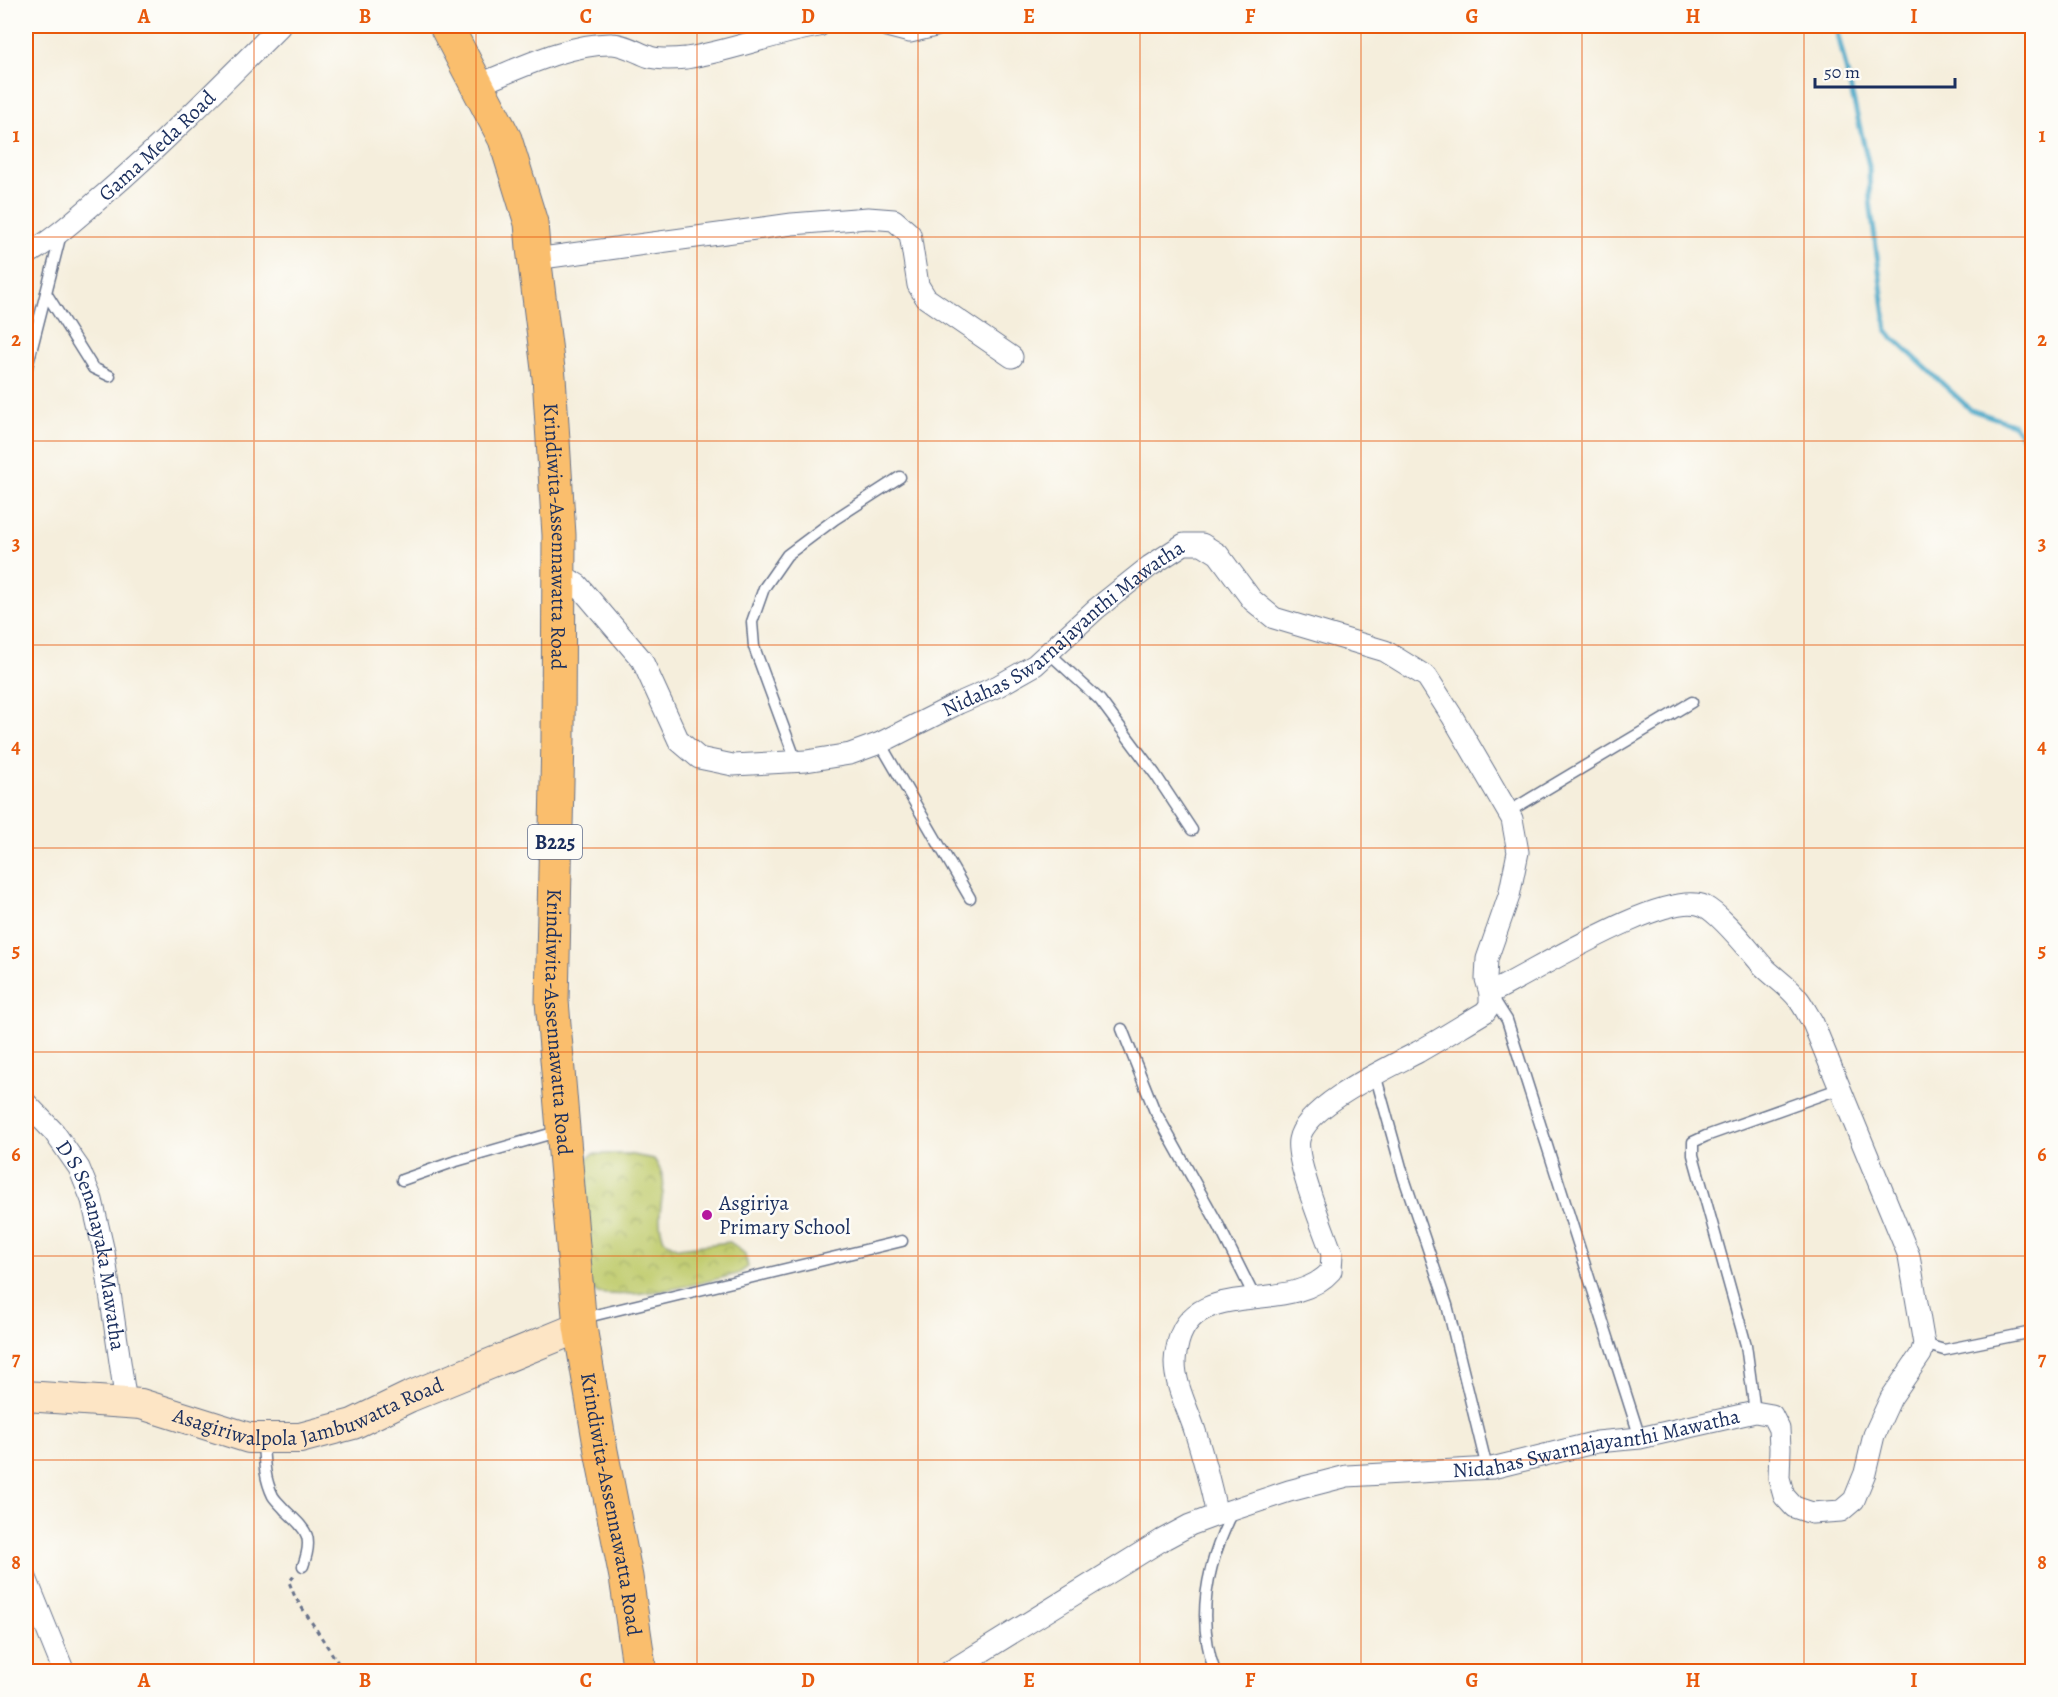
<svg xmlns="http://www.w3.org/2000/svg" width="2058" height="1697" font-family="Alegreya,serif">
  <style>
    .park { fill: url(#park-crowns); stroke: #6d7d65; stroke-width: 1.5 }
    .lines { fill: none; stroke-linecap: round; stroke-linejoin: round }
    .stream { stroke: #48a7c7; stroke-width: 5 }
    .lane-casing { stroke: #67728a; stroke-width: 13 }
    .street-casing { stroke: #67728a; stroke-width: 23 }
    .secondary-casing { stroke: #67728a; stroke-width: 32 }
    .primary-casing { stroke: #67728a; stroke-width: 35 }
    .path { stroke: #67728a; stroke-width: 3; stroke-dasharray: 4.5 4.5; stroke-linecap: butt }
    .lane { stroke: #fff; stroke-width: 10 }
    .street { stroke: #fff; stroke-width: 21 }
    .secondary { stroke: #fde5c5; stroke-width: 30 }
    .primary { stroke: #fabe6d; stroke-width: 33 }
    .grid { fill: none; stroke: #e8590c; stroke-width: 1.5; stroke-opacity: 0.55 }
    .poi-dot { fill: #b5179e; stroke: #fdfcf7; stroke-width: 2 }
    .labels { text-anchor: middle; dominant-baseline: central; stroke-width: 5; stroke-linejoin: round; paint-order: stroke }
    .shield { fill: #fdfcf7; stroke: #5f6c8c; stroke-width: 1.5 }
    .shield-label { font-size: 20px; font-weight: bold; fill: #1b2f5e }
    .street-label { font-size: 21px; fill: #1b2f5e; stroke: #fdfcf7 }
    .poi-label { font-size: 21px; fill: #1b2f5e; stroke: #fdfcf7; text-anchor: start }
    .neatline { fill: none; stroke: #e8590c; stroke-width: 2 }
    .grid-label { font-size: 20px; text-anchor: middle; font-weight: bold; fill: #e8590c }
  </style>
  <defs>
    <pattern id="park-crowns" width="20" height="18" patternUnits="userSpaceOnUse" patternTransform="scale(1.5)"><rect width="20" height="18" fill="#bfcb6c"/><path d="M2 6a3 3 0 1 1 6 0M12 15a3 3 0 1 1 6 0" fill="none" stroke="#9aa55c"/></pattern>
  </defs>
  <rect width="100%" height="100%" fill="#fdfcf7"/>
  <filter id="ink" filterUnits="userSpaceOnUse"><feTurbulence type="fractalNoise" baseFrequency=".0167" numOctaves="2"/><feDisplacementMap in="SourceGraphic" scale="12" xChannelSelector="R" yChannelSelector="G"/><feConvolveMatrix kernelMatrix="1 2 1 2 8 2 1 2 1" color-interpolation-filters="sRGB"/></filter>
  <filter id="wash" filterUnits="userSpaceOnUse"><feTurbulence type="fractalNoise" baseFrequency=".008" numOctaves="4" result="noise"/><feDisplacementMap in="SourceGraphic" scale="24" xChannelSelector="R" yChannelSelector="G"/><feGaussianBlur stdDeviation="1.35" result="paint"/><feColorMatrix in="noise" values="0 0 0 0 0 0 0 0 0 0 0 0 0 0 0 0 0 1.4 0 .05"/><feComposite in="paint" operator="in"/></filter>
  <g filter="url(#wash)">
    <rect width="100%" height="100%" fill="#f5eedc"/>
    <path class="park" d="M594,1154H627L654,1159C672,1185 659,1194 660,1221C660,1227 662,1234 664,1240L678,1248L730,1242L745,1254L748,1267L738,1274C691,1285 644,1299 596,1293L587,1282L578,1163Z"/>
    <g class="lines">
      <path class="stream" d="M1836,26L1869,166L1870,201L1887,332L1971,410L2013,424L2032,450"/>
    </g>
  </g>
  <g filter="url(#ink)">
    <g class="lines">
      <defs>
        <g id="lane">
          <path d="M46,293L93,368L110,376"/>
          <path d="M26,371L61,234"/>
          <path d="M1049,653L1100,700L1155,774L1192,830"/>
          <path d="M880,743L970,898"/>
          <path d="M796,761L754,647L752,622L764,588L787,555L835,519L900,477"/>
          <path d="M1508,812L1692,702"/>
          <path d="M1493,998L1507,1020L1640,1438"/>
          <path d="M1122,1029L1154,1109L1219,1226L1255,1298"/>
          <path d="M1375,1074L1404,1178L1447,1305L1487,1468"/>
          <path d="M402,1180L453,1162L560,1131"/>
          <path d="M583,1318L902,1241"/>
          <path d="M1924,1344L1944,1350L2032,1332"/>
          <path d="M1755,1412L1746,1345L1693,1155V1142L1706,1136L1841,1088"/>
          <path d="M263,1441C264,1460 264,1478 273,1496C276,1501 281,1505 285,1510C307,1531 314,1536 303,1566"/>
          <path d="M1215,1672C1195,1617 1208,1560 1234,1510"/>
        </g>
        <g id="street">
          <path d="M887,26L910,32L935,26"/>
          <path d="M477,85C516,70 569,43 612,44C624,44 638,53 650,57C660,60 676,59 686,58C732,51 774,33 819,26"/>
          <path id="s1" d="M26,255C55,239 79,216 105,194C166,141 223,83 280,26"/>
          <path d="M535,259L792,224L868,218L894,220L910,234L918,285L926,298L1012,357"/>
          <path id="s2" d="M559,573L578,585L642,660L679,741L699,758L733,765L806,761L850,754L880,743L959,703L998,686L1035,665L1096,609L1150,566L1184,544H1202L1218,554L1252,600L1274,618L1385,651L1427,677L1452,716L1512,819L1518,852L1509,896L1487,959L1486,979L1490,993V1005L1485,1012C1463,1025 1441,1039 1418,1052C1388,1068 1305,1106 1299,1140C1295,1161 1324,1231 1332,1254L1331,1271C1290,1318 1190,1273 1177,1348C1176,1352 1175,1357 1175,1362C1175,1386 1188,1409 1195,1431C1204,1459 1211,1487 1217,1515"/>
          <path id="s3" d="M26,1103L54,1132L79,1168L92,1200L104,1252L126,1403"/>
          <path d="M26,1578L64,1672"/>
          <path id="s4" d="M949,1672L1162,1540L1190,1525L1217,1515L1289,1491L1347,1476L1492,1468L1597,1442L1640,1438L1755,1412L1772,1415L1779,1429L1780,1448L1779,1478L1784,1496L1794,1507L1812,1513L1841,1511L1854,1500L1865,1473L1874,1435L1891,1398L1921,1354L1924,1344L1909,1256L1813,1023C1808,1015 1804,1007 1799,1000C1789,986 1773,977 1762,965C1748,949 1722,915 1704,906C1665,888 1531,974 1490,993"/>
        </g>
        <g id="secondary">
          <path id="s5" d="M26,1396L141,1404L249,1438H300L353,1424L409,1397L580,1327"/>
        </g>
        <g id="primary">
          <path id="s6" d="M446,26L505,139L531,223L533,248L549,377L559,535L558,739L552,1001L580,1327L601,1451L626,1577L640,1672"/>
        </g>
      </defs>
      <use href="#lane" class="lane-casing"/>
      <use href="#street" class="street-casing"/>
      <use href="#secondary" class="secondary-casing"/>
      <use href="#primary" class="primary-casing"/>
      <path class="path" d="M294,1576L289,1582L295,1597L344,1672"/>
      <use href="#lane" class="lane"/>
      <use href="#street" class="street"/>
      <use href="#secondary" class="secondary"/>
      <use href="#primary" class="primary"/>
    </g>
  </g>
  <path class="grid" d="M254,26V1672M476,26V1672M697,26V1672M918,26V1672M1140,26V1672M1361,26V1672M1582,26V1672M1804,26V1672M26,237H2032M26,441H2032M26,645H2032M26,848H2032M26,1052H2032M26,1256H2032M26,1460H2032"/>
  <circle class="poi-dot" cx="707" cy="1215" r="6"/>
  <g class="labels">
    <rect class="shield" x="528" y="825" width="54" height="34" rx="4.5"/>
    <g class="shield-label">
      <text x="555" y="842">B225</text>
    </g>
    <g class="street-label">
      <text stroke="none"><textPath href="#s1" startOffset="171">Gama Meda Road</textPath></text>
      <text stroke="none"><textPath href="#s6" startOffset="530">Krindiwita-Assennawatta Road</textPath></text>
      <text stroke="none"><textPath href="#s2" startOffset="638">Nidahas Swarnajayanthi Mawatha</textPath></text>
      <text stroke="none"><textPath href="#s6" startOffset="1016">Krindiwita-Assennawatta Road</textPath></text>
      <text stroke="none"><textPath href="#s3" startOffset="162">D S Senanayaka Mawatha</textPath></text>
      <text stroke="none"><textPath href="#s5" startOffset="291">Asagiriwalpola Jambuwatta Road</textPath></text>
      <text stroke="none"><textPath href="#s4" startOffset="699">Nidahas Swarnajayanthi Mawatha</textPath></text>
      <text stroke="none"><textPath href="#s6" startOffset="1502">Krindiwita-Assennawatta Road</textPath></text>
    </g>
    <g class="poi-label">
      <text x="719" y="1203">Asgiriya<tspan x="719" dy="24">Primary School</tspan></text>
    </g>
  </g>
  <rect width="2058" height="1697" fill="none" stroke="#fdfcf7" stroke-width="66"/>
  <path d="M1815 78v9h140v-9" fill="none" stroke="#1b2f5e" stroke-width="3"/>
  <text x="1824" y="78" font-size="18" fill="#1b2f5e" stroke="#fdfcf7" stroke-width="4.5" paint-order="stroke">50 m</text>
  <rect x="33" y="33" width="1992" height="1631" class="neatline"/>
  <g class="grid-label">
    <text x="144" y="23">A</text>
    <text x="365" y="23">B</text>
    <text x="586" y="23">C</text>
    <text x="808" y="23">D</text>
    <text x="1029" y="23">E</text>
    <text x="1250" y="23">F</text>
    <text x="1472" y="23">G</text>
    <text x="1693" y="23">H</text>
    <text x="1914" y="23">I</text>
    <text x="16" y="142">1</text>
    <text x="2042" y="142">1</text>
    <text x="16" y="346">2</text>
    <text x="2042" y="346">2</text>
    <text x="16" y="550">3</text>
    <text x="2042" y="550">3</text>
    <text x="16" y="753">4</text>
    <text x="2042" y="753">4</text>
    <text x="16" y="957">5</text>
    <text x="2042" y="957">5</text>
    <text x="16" y="1161">6</text>
    <text x="2042" y="1161">6</text>
    <text x="16" y="1365">7</text>
    <text x="2042" y="1365">7</text>
    <text x="16" y="1569">8</text>
    <text x="2042" y="1569">8</text>
    <text x="144" y="1687">A</text>
    <text x="365" y="1687">B</text>
    <text x="586" y="1687">C</text>
    <text x="808" y="1687">D</text>
    <text x="1029" y="1687">E</text>
    <text x="1250" y="1687">F</text>
    <text x="1472" y="1687">G</text>
    <text x="1693" y="1687">H</text>
    <text x="1914" y="1687">I</text>
  </g>
</svg>
